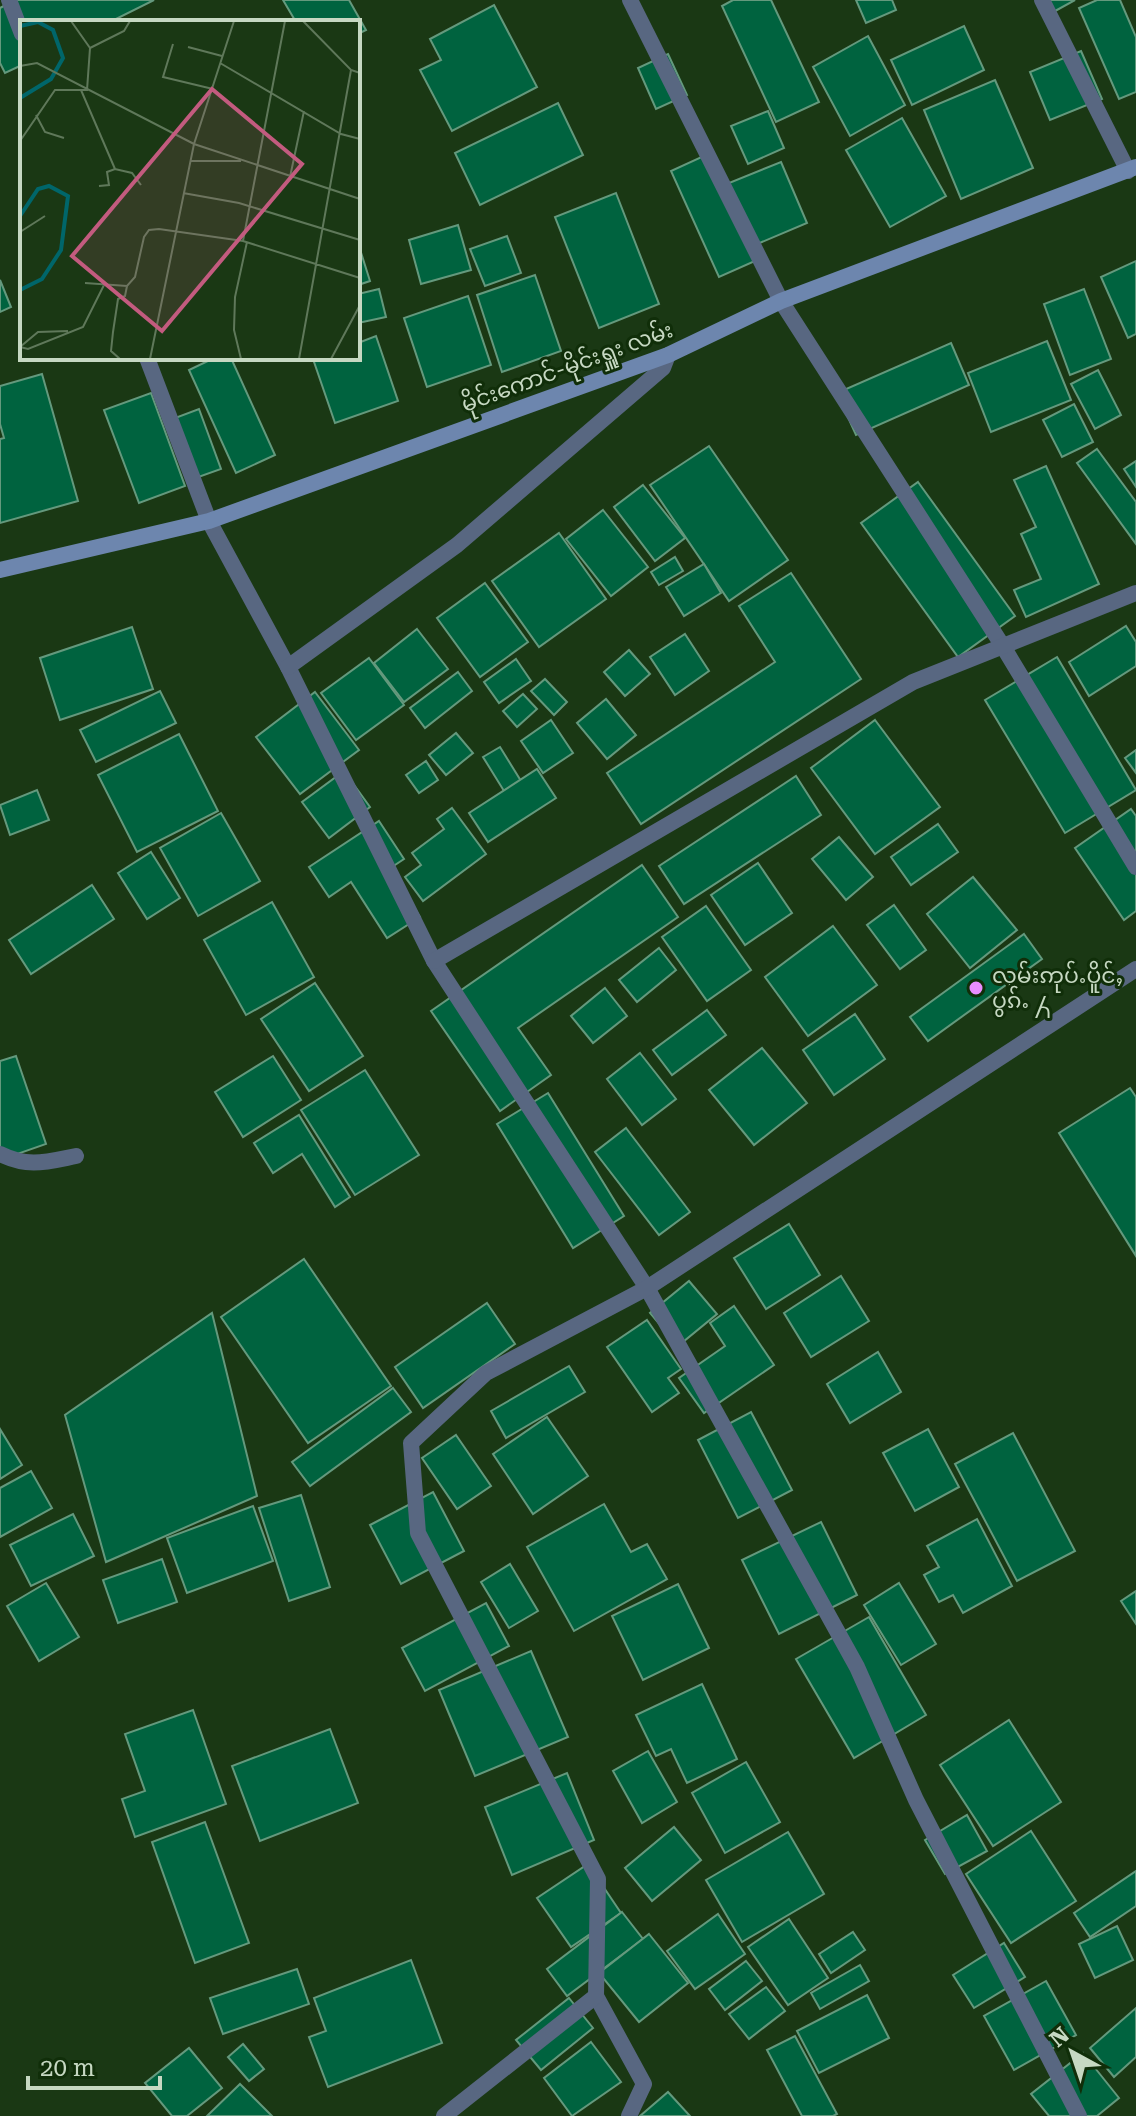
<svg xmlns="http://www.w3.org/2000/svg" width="1136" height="2116" font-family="'Roboto Serif','Noto Sans Myanmar',serif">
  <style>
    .building { fill: #00633f; stroke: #64997d; stroke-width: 2 }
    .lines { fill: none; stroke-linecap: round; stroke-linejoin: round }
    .street { stroke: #586781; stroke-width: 16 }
    .secondary { stroke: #6d86ae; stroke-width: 16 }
    .poi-dot { fill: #e98dfe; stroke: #102e09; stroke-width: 3 }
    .labels { text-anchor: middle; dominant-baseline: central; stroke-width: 6; stroke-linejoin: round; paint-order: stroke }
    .street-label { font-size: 22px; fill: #c6d8c2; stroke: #102e09 }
    .poi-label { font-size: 22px; fill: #c6d8c2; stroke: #102e09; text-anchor: start }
    .inset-river { fill: none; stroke: #00666a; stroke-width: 4 }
    .inset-road { fill: none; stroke: #5f785a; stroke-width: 2 }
    .view { fill: #c35b7f; fill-opacity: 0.15; stroke: #c35b7f; stroke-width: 4 }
    .inset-edge { fill: none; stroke: #c6d8c2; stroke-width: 4 }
  </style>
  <rect width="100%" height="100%" fill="#1a3814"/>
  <g class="building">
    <path d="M15,0H154L110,22H22V65L5,73L0,63V8Z"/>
    <path d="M283,0H349L366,30L358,34V22H296Z"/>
    <path d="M733,0H771L819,102L776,122L722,6Z"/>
    <path d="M856,0H892L896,10L866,23Z"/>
    <path d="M1038,0H1075L1046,16Z"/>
    <path d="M1097,0H1120L1136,37V92L1119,99L1079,8Z"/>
    <path d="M494,5L537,87L452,131L420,70L441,60L430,39Z"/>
    <path d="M964,26L984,70L912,105L891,60Z"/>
    <path d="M868,36L905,105L850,136L813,67Z"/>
    <path d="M1081,51L1102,99L1050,120L1030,72Z"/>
    <path d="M668,54L687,95L656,109L638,68Z"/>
    <path d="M995,80L1033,168L961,199L924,110Z"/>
    <path d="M558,103L583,155L480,205L455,153Z"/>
    <path d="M768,111L784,148L748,164L731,126Z"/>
    <path d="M902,118L946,196L890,227L846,150Z"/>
    <path d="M708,154L755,261L719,277L671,171Z"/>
    <path d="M781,162L807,223L755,245L729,183Z"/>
    <path d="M616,193L659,304L599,328L555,217Z"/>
    <path d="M458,225L471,270L421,284L409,240Z"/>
    <path d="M507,236L521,273L485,286L470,249Z"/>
    <path d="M358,243L370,281L358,285Z"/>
    <path d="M1136,261V334L1128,338L1101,277Z"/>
    <path d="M535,275L561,351L502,372L477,295Z"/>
    <path d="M0,280L11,307L0,312Z"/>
    <path d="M379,289L386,317L358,323V294Z"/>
    <path d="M1084,289L1111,359L1070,375L1044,304Z"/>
    <path d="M468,296L491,365L427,387L404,318Z"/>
    <path d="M376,336L398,401L335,423L313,359L358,358V343Z"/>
    <path d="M1047,341L1071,400L991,432L968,373Z"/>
    <path d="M951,343L969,385L856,435L837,393Z"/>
    <path d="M214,358H231L275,455L236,473L189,370Z"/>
    <path d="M1098,370L1121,415L1095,429L1071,384Z"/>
    <path d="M42,374L78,501L0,523V439L4,438L0,424V386Z"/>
    <path d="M151,393L185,486L139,503L104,410Z"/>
    <path d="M1074,404L1093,442L1062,457L1043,420Z"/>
    <path d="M199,409L221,469L190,480L167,421Z"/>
    <path d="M709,446L788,560L729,601L650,485Z"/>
    <path d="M1097,449L1136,502V544L1077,463Z"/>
    <path d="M1136,461V487L1124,469Z"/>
    <path d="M1046,466L1099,584L1026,617L1014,590L1041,579L1021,534L1036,527L1014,480Z"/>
    <path d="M918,482L1015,616L958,657L861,523Z"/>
    <path d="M643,485L685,538L655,561L614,507Z"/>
    <path d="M603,510L648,567L611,596L566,539Z"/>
    <path d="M559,533L606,599L539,647L492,581Z"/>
    <path d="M675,557L683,571L659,585L651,572Z"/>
    <path d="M704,564L721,593L684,616L666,587Z"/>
    <path d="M791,573L861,679L641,824L607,773L775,662L739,606Z"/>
    <path d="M485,583L528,642L480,677L437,618Z"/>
    <path d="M1126,626L1136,642V666L1089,696L1069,662Z"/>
    <path d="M132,627L153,689L60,720L40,658Z"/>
    <path d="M417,629L448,669L404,702L374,663Z"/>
    <path d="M685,634L709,671L675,695L650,657Z"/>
    <path d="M629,650L650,674L625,696L604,672Z"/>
    <path d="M1057,657L1136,790L1065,833L985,700Z"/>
    <path d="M369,658L404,705L356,740L321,693Z"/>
    <path d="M516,659L531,681L499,703L484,682Z"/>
    <path d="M458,672L472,691L425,728L410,708Z"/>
    <path d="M545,679L567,702L554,715L531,691Z"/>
    <path d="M160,691L176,723L96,762L80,730Z"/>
    <path d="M315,692L359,750L300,794L256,737Z"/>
    <path d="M523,694L537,709L517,727L503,711Z"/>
    <path d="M606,699L636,735L607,759L577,723Z"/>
    <path d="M551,720L573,753L543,773L521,741Z"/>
    <path d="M875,720L940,807L875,854L811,768Z"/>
    <path d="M456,733L473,753L446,775L429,755Z"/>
    <path d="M179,734L218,811L137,852L98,775Z"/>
    <path d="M500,747L521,781L504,791L483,757Z"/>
    <path d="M1136,750V773L1125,758Z"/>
    <path d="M426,761L438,780L419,793L406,775Z"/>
    <path d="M537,769L556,798L488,842L469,813Z"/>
    <path d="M344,771L370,807L329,838L302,802Z"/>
    <path d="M796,776L821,815L684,904L659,866Z"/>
    <path d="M37,790L49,820L10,835L0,805Z"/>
    <path d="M452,808L486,854L423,901L405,877L421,865L412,853L444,829L437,819Z"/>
    <path d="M1131,809L1136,816V911L1124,920L1075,848Z"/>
    <path d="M221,813L260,881L198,916L160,848Z"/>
    <path d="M379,821L404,859L389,869L420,917L387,938L351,882L329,897L309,867Z"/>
    <path d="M938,824L958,852L911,885L891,857Z"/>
    <path d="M839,837L873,877L846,900L812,859Z"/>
    <path d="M151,852L180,898L147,919L118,873Z"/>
    <path d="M758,863L792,913L745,945L711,895Z"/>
    <path d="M642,865L678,917L518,1028L551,1075L500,1111L431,1011Z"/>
    <path d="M973,877L1017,930L970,968L927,914Z"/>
    <path d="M92,885L114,919L31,974L9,940Z"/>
    <path d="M272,902L314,977L246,1015L204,940Z"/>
    <path d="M894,905L926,950L900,969L867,925Z"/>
    <path d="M706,906L751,970L707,1001L662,937Z"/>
    <path d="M833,926L877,985L808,1036L765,977Z"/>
    <path d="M1024,934L1042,959L928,1041L910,1017Z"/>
    <path d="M659,948L676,970L637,1002L619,980Z"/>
    <path d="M315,983L363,1056L309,1091L261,1019Z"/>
    <path d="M605,988L627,1016L593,1043L571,1016Z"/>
    <path d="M707,1010L726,1035L672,1075L653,1050Z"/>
    <path d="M855,1014L885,1059L834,1095L803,1050Z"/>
    <path d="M762,1048L807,1103L754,1145L709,1090Z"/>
    <path d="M640,1053L676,1099L642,1125L607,1079Z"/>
    <path d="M16,1056L46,1144L0,1160V1061Z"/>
    <path d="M273,1056L301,1100L243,1137L215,1092Z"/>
    <path d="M365,1070L419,1155L355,1195L301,1110Z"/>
    <path d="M1130,1088L1136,1097V1256L1059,1133Z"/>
    <path d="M548,1093L624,1216L573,1248L497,1124Z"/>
    <path d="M299,1115L350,1197L335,1207L302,1154L273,1173L254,1143Z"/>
    <path d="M626,1128L690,1212L659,1235L595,1152Z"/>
    <path d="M789,1224L820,1275L766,1309L734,1258Z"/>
    <path d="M304,1259L391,1386L308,1443L221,1317Z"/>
    <path d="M841,1276L869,1321L811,1357L784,1313Z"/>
    <path d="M689,1281L717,1314L678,1346L650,1313Z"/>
    <path d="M487,1303L515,1344L423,1408L395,1367Z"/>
    <path d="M734,1306L774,1365L704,1413L679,1378L725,1346L710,1323Z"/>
    <path d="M212,1313L257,1496L106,1562L65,1415Z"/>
    <path d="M647,1320L681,1369L668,1378L679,1393L652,1412L607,1347Z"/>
    <path d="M878,1352L901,1392L850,1423L827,1384Z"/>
    <path d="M569,1366L585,1392L506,1438L491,1411Z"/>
    <path d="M393,1388L411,1412L310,1486L292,1462Z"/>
    <path d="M751,1412L792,1490L738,1518L698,1440Z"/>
    <path d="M547,1417L588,1476L533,1514L493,1454Z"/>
    <path d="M0,1429L22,1465L0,1479Z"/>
    <path d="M928,1429L959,1487L915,1511L883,1453Z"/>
    <path d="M1013,1433L1075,1551L1017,1581L955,1464Z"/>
    <path d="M456,1435L491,1486L457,1509L422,1458Z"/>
    <path d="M31,1471L52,1508L0,1537V1488Z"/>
    <path d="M433,1492L464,1551L401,1584L370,1525Z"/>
    <path d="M301,1495L330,1587L289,1601L259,1508Z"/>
    <path d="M604,1504L631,1552L647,1544L667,1579L574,1631L527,1547Z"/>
    <path d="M253,1506L273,1561L187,1593L167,1538Z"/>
    <path d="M73,1514L94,1556L31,1586L10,1545Z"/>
    <path d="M977,1519L1012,1586L963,1613L953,1595L939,1602L924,1575L939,1567L927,1546Z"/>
    <path d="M821,1522L857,1595L779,1634L742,1560Z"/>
    <path d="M162,1559L177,1602L118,1623L103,1580Z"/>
    <path d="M510,1564L538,1611L509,1628L481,1582Z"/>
    <path d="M46,1583L79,1637L39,1661L7,1606Z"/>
    <path d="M899,1583L936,1644L901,1665L864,1605Z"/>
    <path d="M678,1584L709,1648L643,1680L612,1616Z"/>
    <path d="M1136,1591V1624L1121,1601Z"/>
    <path d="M486,1603L509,1646L425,1691L402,1648Z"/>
    <path d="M869,1617L926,1715L854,1758L796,1659Z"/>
    <path d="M531,1651L568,1737L475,1776L439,1690Z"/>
    <path d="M702,1684L737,1759L687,1783L671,1749L656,1756L636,1715Z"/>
    <path d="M193,1710L226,1804L135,1837L122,1799L145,1791L125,1734Z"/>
    <path d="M1009,1720L1061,1802L993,1846L940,1765Z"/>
    <path d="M330,1729L358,1803L260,1841L232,1766Z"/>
    <path d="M648,1751L677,1802L642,1823L613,1771Z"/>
    <path d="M746,1762L780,1822L725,1853L692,1793Z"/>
    <path d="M567,1773L594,1840L512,1875L485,1807Z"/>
    <path d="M967,1815L987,1851L945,1874L925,1840Z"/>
    <path d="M205,1822L249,1943L195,1963L152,1842Z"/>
    <path d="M674,1827L701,1860L652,1901L625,1868Z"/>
    <path d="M1031,1831L1076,1901L1011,1943L966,1874Z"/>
    <path d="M788,1832L824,1894L742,1942L706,1880Z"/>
    <path d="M588,1864L621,1913L571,1947L537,1898Z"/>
    <path d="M1136,1871V1906L1090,1937L1074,1913Z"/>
    <path d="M622,1912L643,1939L567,1996L547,1969Z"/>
    <path d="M718,1914L745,1954L695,1989L667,1951Z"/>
    <path d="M789,1919L828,1978L788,2005L748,1947Z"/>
    <path d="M1117,1926L1133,1960L1095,1978L1079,1944Z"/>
    <path d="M853,1932L865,1950L831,1973L819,1954Z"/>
    <path d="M649,1934L688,1983L639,2022L599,1973Z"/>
    <path d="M1004,1943L1025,1977L974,2008L953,1975Z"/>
    <path d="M411,1960L442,2043L328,2087L309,2037L326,2031L314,1998Z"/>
    <path d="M746,1961L762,1981L725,2010L709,1989Z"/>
    <path d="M860,1965L869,1981L820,2009L811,1993Z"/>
    <path d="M297,1969L309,2004L223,2034L210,1998Z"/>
    <path d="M1046,1981L1076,2035L1014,2070L984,2016Z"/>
    <path d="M766,1987L785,2011L749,2039L729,2014Z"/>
    <path d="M867,1995L889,2038L819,2073L797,2031Z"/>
    <path d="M569,1998L593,2028L541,2070L516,2040Z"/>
    <path d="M1136,2008V2057L1114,2077L1090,2048Z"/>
    <path d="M795,2036L837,2114L833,2116H802L767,2050Z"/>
    <path d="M591,2042L621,2082L572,2116L544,2078Z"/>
    <path d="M243,2044L264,2069L249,2081L228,2057Z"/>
    <path d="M189,2048L222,2088L187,2116H172L145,2083Z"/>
    <path d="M1083,2053L1119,2098L1097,2116H1049L1031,2094Z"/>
    <path d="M240,2084L272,2116H207Z"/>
    <path d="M668,2092L690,2116H640Z"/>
  </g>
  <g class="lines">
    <g class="street">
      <path d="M9,0L22,34"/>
      <path d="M630,0L781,301L1004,648L1136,867"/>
      <path d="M1042,0L1128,171"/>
      <path d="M147,358L209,521L288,667L434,961L647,1288L857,1667L916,1800L1079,2116"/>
      <path d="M288,667L457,545L663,368L668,355"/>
      <path d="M434,961L913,682L1136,593"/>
      <path d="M0,1154C28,1168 46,1162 76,1156"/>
      <path d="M596,1996L644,2084L629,2116"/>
      <path d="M444,2116L596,1996L598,1879L418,1533L411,1443L486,1373L647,1288L1136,969"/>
    </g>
    <path class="secondary" d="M0,570L209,521L668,355L781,301L1136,167"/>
  </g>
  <circle class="poi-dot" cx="976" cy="988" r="8"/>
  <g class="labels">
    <g class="street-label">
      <text transform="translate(567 367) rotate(-20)">မိုင်းကောင်-မိုင်းရှူး လမ်း</text>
    </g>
    <g class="poi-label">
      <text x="992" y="975">လုမ်းဢုပ်ႉပိူင်ႇ<tspan x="992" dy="25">ပွၵ်ႉ ႓</tspan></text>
    </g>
  </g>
  <g transform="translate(20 20)">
    <rect width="340" height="340" fill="#1a3814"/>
    <path class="inset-river" d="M0,6L18,2L33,10L43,38L31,59L0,78M0,196L18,169L29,166L48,176L41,230L22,259L0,270"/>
    <path class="inset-road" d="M283,1L331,50L340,53M153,24L143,57L193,69M168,27L202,36M70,28L104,11L110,1M200,43L321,114L340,119M0,46L17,43L174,124L340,179M61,70L95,149M16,95L25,112L44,118M0,121L35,70H67L70,28L51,1M171,141H221M270,157L284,91M79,166L89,165L87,152L95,149L112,153L121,165M163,173L219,183L340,220M0,212L25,196M223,221L265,1M65,263L107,266L115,257L124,217L129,210L139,209L223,221L340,258M0,327L8,329L63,307L84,265M0,327L18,312L48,311M100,339L91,331L93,312L98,279L105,276L107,266M130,339L174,124L214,1M221,339L214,310L215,277L227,222M279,339L331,50M311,339L340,285"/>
    <path class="view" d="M192,69L282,144L142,311L52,236Z"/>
    <rect width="340" height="340" class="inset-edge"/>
  </g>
  <g transform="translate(1072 2052) rotate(320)" stroke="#102e09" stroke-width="6" paint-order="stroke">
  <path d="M0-6L14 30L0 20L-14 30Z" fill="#c6d8c2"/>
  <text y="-12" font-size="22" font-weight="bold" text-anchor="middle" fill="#c6d8c2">N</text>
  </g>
  <path d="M28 2076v12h132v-12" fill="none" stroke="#c6d8c2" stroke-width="4"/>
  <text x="40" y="2076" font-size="24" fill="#c6d8c2" stroke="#102e09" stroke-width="6" paint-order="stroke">20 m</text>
</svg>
